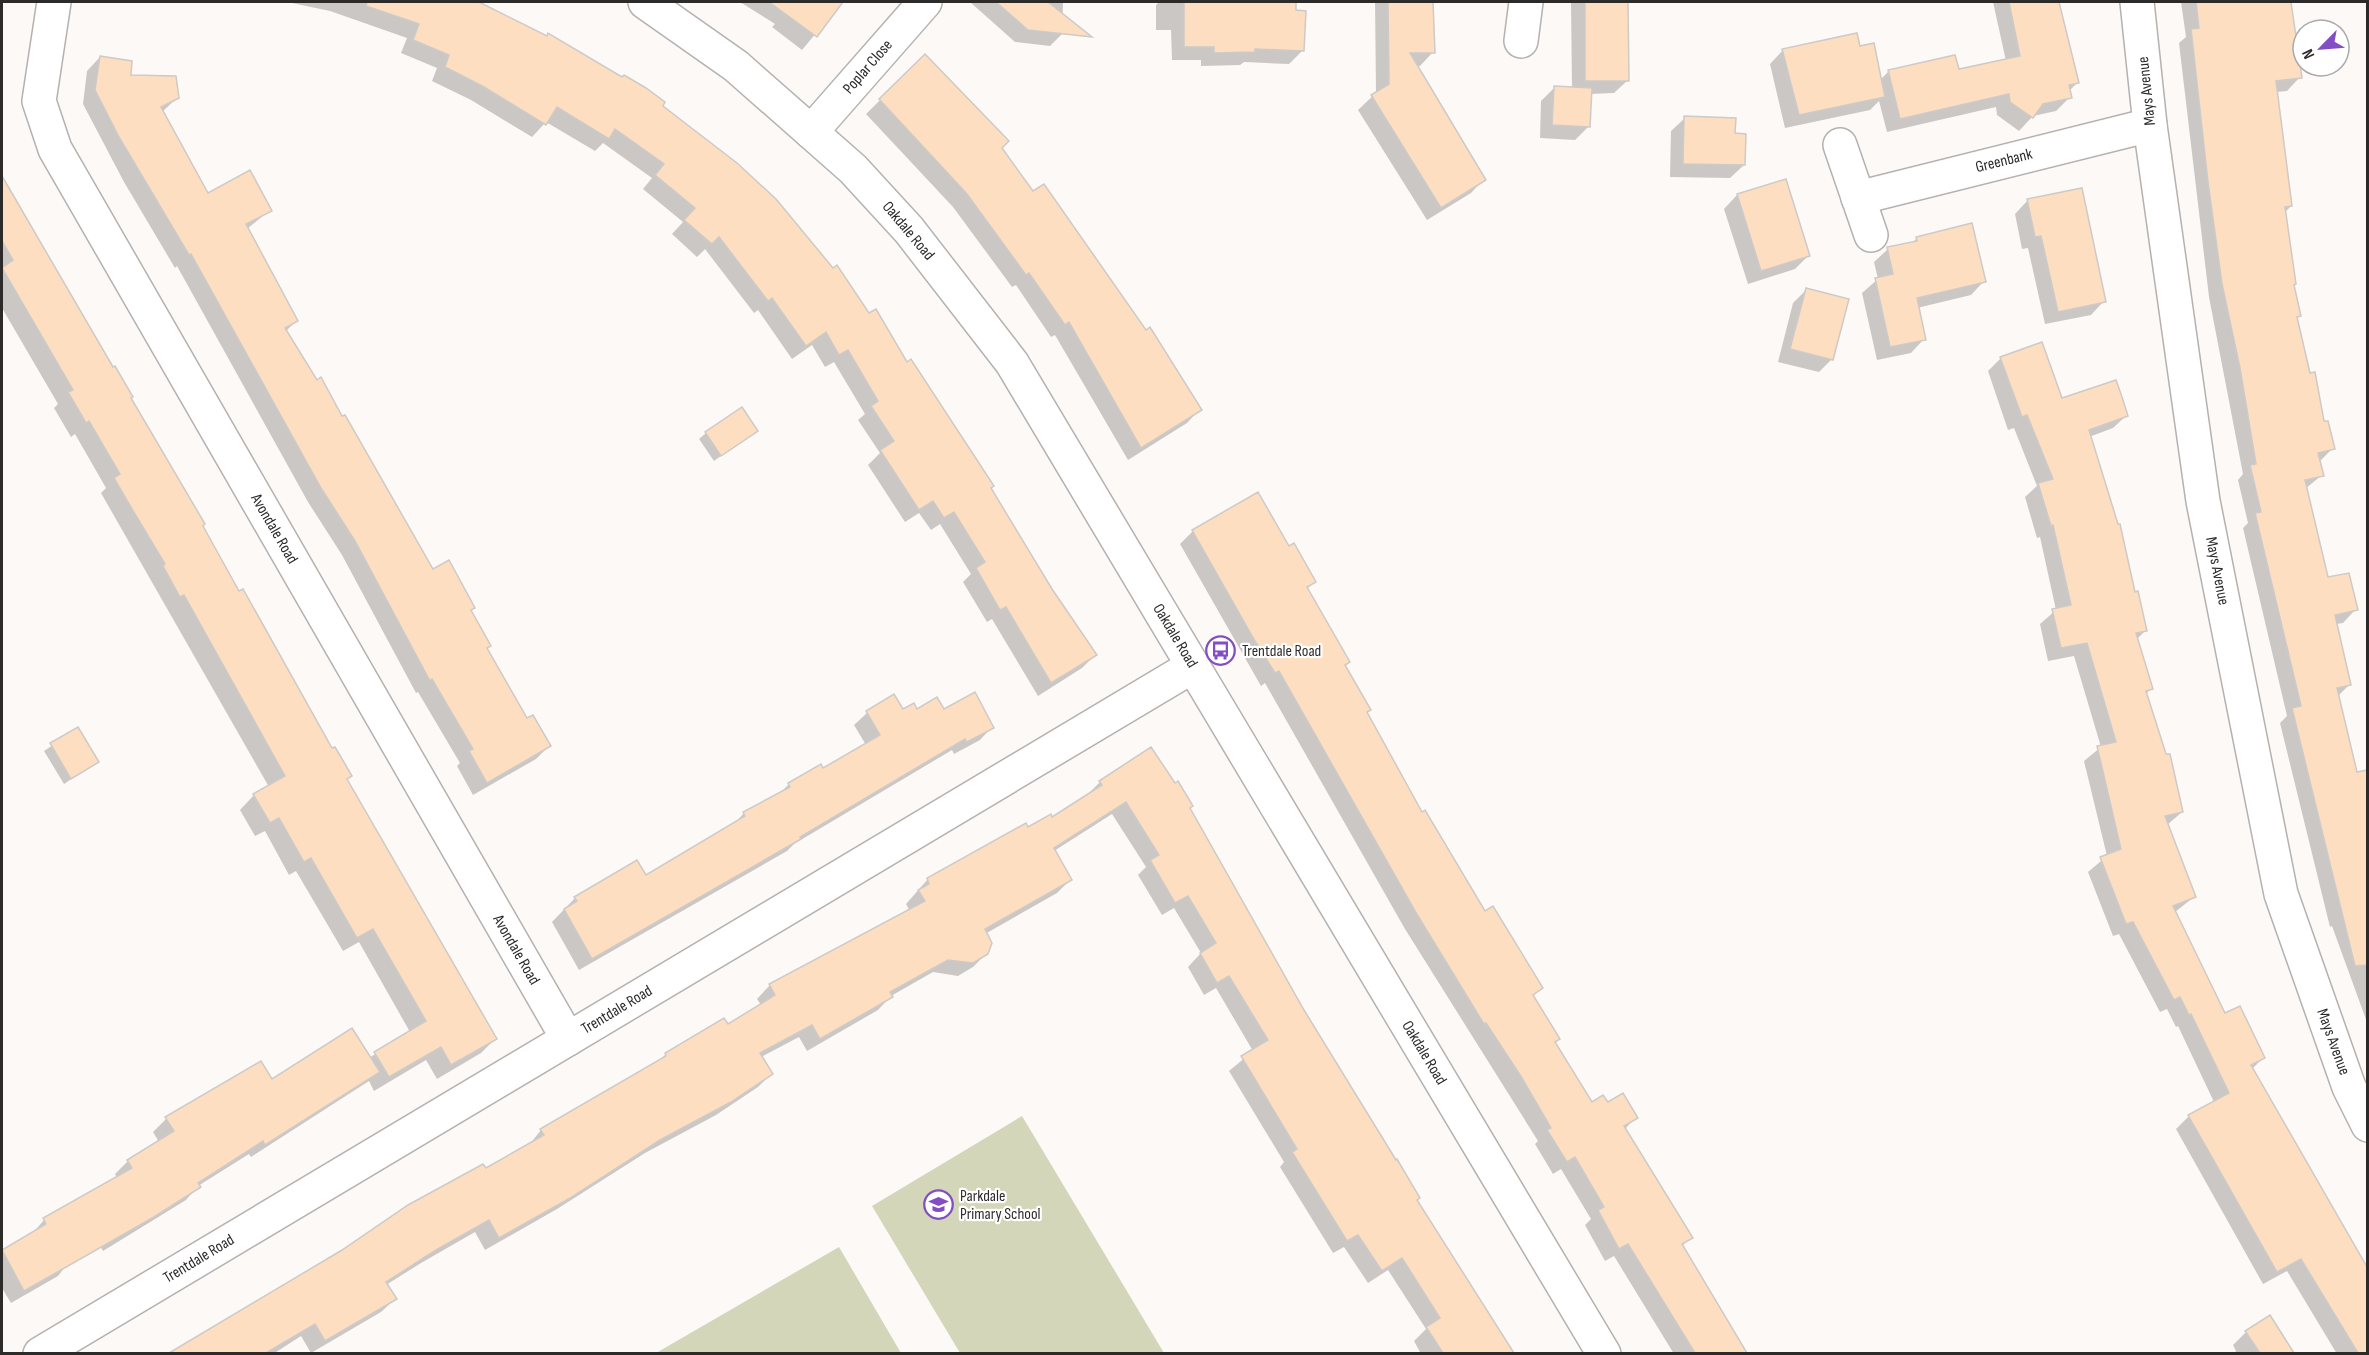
<svg xmlns="http://www.w3.org/2000/svg" width="2369" height="1355" font-family="'Sofia Sans Condensed',sans-serif">
  <style>
    .green { fill: #d3d6b9 }
    .shadow { fill: #0003 }
    .building { fill: #fddec1; stroke: #cdcac7; stroke-width: 1.5 }
    .lines { fill: none; stroke-linecap: round; stroke-linejoin: round }
    .street-casing { stroke: #b5b1af; stroke-width: 36 }
    .secondary-casing { stroke: #b5b1af; stroke-width: 36 }
    .street { stroke: #fff; stroke-width: 33 }
    .secondary { stroke: #fff; stroke-width: 33 }
    .labels { text-anchor: middle; dominant-baseline: central; stroke-width: 4.5; stroke-linejoin: round; paint-order: stroke }
    .street-label { font-size: 16px; fill: #2d2b2a; stroke: #fff }
    .poi-label { font-size: 16px; fill: #2d2b2a; stroke: #fff; text-anchor: start }
  </style>
  <rect width="100%" height="100%" fill="#fdf9f7"/>
  <g class="green">
    <path d="M1022,1116L1164,1353H960L872,1206Z"/>
    <path d="M839,1247L901,1353H656Z"/>
  </g>
  <g class="shadow">
    <path d="M287,2H476L546,37L661,106L869,315L906,364L990,488L1050,590L1095,655L1082,668L1038,696L992,619L987,622L963,582L971,574L940,524L931,530L919,513L905,522L868,465L880,453L858,420L865,414L834,362L825,367L812,345L792,359L758,310L754,313L705,249L697,257L672,234L683,222L643,189L652,178L603,143L595,151L546,122L532,137L471,100L432,81L437,68L401,53L407,38L330,11Z"/>
    <path d="M740,2H842L802,50L772,27L775,24Z"/>
    <path d="M970,2H1063L1062,34L1050,46L1015,42Z"/>
    <path d="M1159,2H1295L1294,12L1303,50L1289,64L1244,62L1240,65L1201,66V60H1172L1171,30H1156V5Z"/>
    <path d="M1375,2H1433V52L1420,66H1415L1484,179L1471,193L1427,220L1358,110L1376,93Z"/>
    <path d="M1571,2H1627L1628,80L1614,93L1590,94L1589,126L1575,140L1540,138L1541,101L1554,88H1572Z"/>
    <path d="M1993,2H2058L2078,82L2069,91L2070,97L2056,111L2033,116L2019,131L1997,115L1996,107L1887,132L1879,101L1870,110L1785,128L1770,64L1783,50L1859,48L1880,80L1889,71H1958L2006,61Z"/>
    <path d="M2181,2H2254L2257,21L2300,77L2287,91L2276,92L2291,206L2285,212L2292,286L2299,316L2296,319L2309,375L2333,448L2319,462L2322,475L2305,489L2327,579L2356,609L2343,623L2336,624L2350,684L2337,697L2356,774L2368,772V1025L2332,926L2330,927L2280,723L2287,716L2243,528L2248,523L2238,480L2243,474L2209,297L2179,43L2186,37Z"/>
    <path d="M925,56L1000,148L1032,194L1146,332L1200,409L1187,423L1128,460L1055,335L1051,337L1016,285L1012,287L953,207L866,114Z"/>
    <path d="M100,57L129,76L177,98L162,112L208,195L270,210L247,229L296,321L286,331L432,571L470,611L486,649L527,720L549,746L536,759L473,795L457,766L460,763L418,692L416,693L342,555L308,502L177,266L175,268L124,182L83,104L87,71Z"/>
    <path d="M1685,118L1744,165L1730,178L1670,177L1671,131Z"/>
    <path d="M1785,180L1809,255L1795,269L1748,284L1724,209L1737,195Z"/>
    <path d="M2,183L129,398L495,1039L481,1053L437,1079L426,1060L374,1091L369,1081L251,1157L249,1154L198,1186L186,1200L103,1251L92,1232L58,1276L11,1303L2,1288V1252L32,1234L44,1220L117,1178L115,1174L128,1161L159,1142L153,1132L166,1119L260,1063L271,1081L369,1058L410,1032L359,942L343,951L296,871L289,875L265,831L255,836L240,810L254,795L269,787L101,493L106,488L75,434L71,437L54,408L58,404L2,308Z"/>
    <path d="M2028,200L2104,301L2091,315L2045,324L2028,248L2022,249L2015,214Z"/>
    <path d="M1917,238L1984,281L1971,295L1917,308L1924,339L1911,353L1877,360L1862,293L1878,279L1874,262L1888,249L1911,244Z"/>
    <path d="M1806,290L1832,359L1819,372L1778,362L1793,303Z"/>
    <path d="M2001,358L2061,400L2127,415L2113,428L2089,437L2145,631L2136,640L2151,688L2146,694L2182,812L2167,825L2194,897L2175,912L2224,1015L2263,1058L2252,1069L2368,1270V1354H2337L2287,1271L2263,1284L2176,1129L2189,1116L2214,1102L2178,1026L2176,1027L2167,1009L2160,1012L2119,934L2113,936L2088,872L2107,856L2084,761L2101,747L2074,656L2048,661L2040,624L2056,610L2040,537L2037,538L2025,497L2037,486L2014,428L2008,430L1988,371Z"/>
    <path d="M756,431L714,461L699,439L706,433Z"/>
    <path d="M1193,531L1288,548L1314,582L1306,590L1366,713L1422,814L1485,913L1541,988L1532,997L1558,1039L1554,1043L1592,1104H1608L1636,1117L1625,1129L1691,1237L1682,1246L1744,1354H1674L1614,1256L1605,1261L1585,1225L1591,1219L1561,1169L1553,1174L1535,1144L1538,1141L1405,929L1265,683L1261,686L1180,544Z"/>
    <path d="M943,711L992,727L980,740L954,754L952,750L794,844L787,851L579,970L552,922L575,898L645,877L733,825L744,813L777,796L789,784L822,770L866,745L854,725L867,713Z"/>
    <path d="M77,729L97,762L64,784L44,751Z"/>
    <path d="M1100,782L1188,808L1303,1011L1416,1200L1512,1354H1421L1414,1341L1426,1329L1388,1270L1368,1283L1344,1247L1333,1253L1280,1167L1284,1162L1229,1071L1253,1051L1216,988L1204,995L1188,967L1201,953L1174,908L1162,915L1138,875L1146,867L1112,814L1054,851L1070,880L1057,893L985,934L987,953L973,967L958,976L933,972L891,996L878,1010L807,1051L799,1037L761,1057L771,1074L758,1087L716,1115L645,1153L557,1209L485,1250L475,1232L421,1263L386,1285L395,1299L381,1312L311,1353L301,1336L273,1354H176L529,1145L541,1130L658,1062L666,1054L727,1026L761,1005L757,999L770,985L910,911L906,904L928,879L1052,820L1087,795Z"/>
    <path d="M2269,1317L2292,1354H2234L2236,1351L2233,1345L2246,1332Z"/>
  </g>
  <g class="building">
    <path d="M367,2H479L547,36L548,33L622,77L624,75L646,88L665,102L663,106L737,163L776,199L833,268L837,265L869,313L876,309L907,362L911,359L994,486L991,488L1052,589L1097,655L1051,683L1006,607L1000,610L976,568L985,562L954,512L944,518L933,501L919,510L880,450L894,441L871,406L878,401L848,350L839,355L826,332L806,346L772,298L768,301L719,237L712,244L684,220L695,208L655,175L664,164L615,129L609,139L557,107L546,125L484,87L445,67L449,55L413,40L419,24L366,6Z"/>
    <path d="M769,2H843L817,37Z"/>
    <path d="M996,2H1048L1092,37L1028,30Z"/>
    <path d="M1184,2H1296V10L1306,11L1304,51L1255,49V52L1214,53V47H1184Z"/>
    <path d="M1388,2H1433L1435,53H1410L1486,180L1441,208L1371,95L1389,84Z"/>
    <path d="M1585,2H1628L1629,81H1585Z"/>
    <path d="M2009,2H2059L2079,83L2069,85L2072,98L2043,104L2033,118L2010,102L2009,94L1900,119L1888,70L1955,55L1959,69L2020,56Z"/>
    <path d="M2196,2H2291L2302,78L2276,81L2292,206L2285,207L2296,284L2294,285L2301,316L2297,317L2310,373L2315,372L2324,421H2328L2335,449L2318,453L2324,476L2305,480L2328,577L2349,573L2358,610L2335,615L2351,685L2337,688L2357,772L2367,770V965L2355,966L2292,708L2301,706L2255,513L2261,512L2250,465L2256,464L2240,368L2222,284L2208,182L2191,29L2199,28Z"/>
    <path d="M1857,33L1860,46L1874,43L1885,97L1799,115L1782,49Z"/>
    <path d="M925,54L1009,141L1002,148L1033,191L1044,184L1146,330L1150,327L1202,410L1141,448L1069,322L1065,325L1029,273L1026,275L967,194L879,99Z"/>
    <path d="M100,56L132,61L131,75L176,76L179,98L161,107L208,193L250,170L272,211L246,224L298,321L285,328L317,380L321,377L342,416L345,415L433,569L449,560L475,608L471,610L491,646L487,648L527,718L533,715L551,746L487,783L469,751L473,749L432,679L430,681L355,541L321,488L191,254L189,255L119,137L95,90Z"/>
    <path d="M1554,86L1592,88L1590,127L1552,125Z"/>
    <path d="M1684,116L1736,118L1735,133L1746,134L1745,165L1683,164Z"/>
    <path d="M2,176L113,367L115,366L133,397L131,398L205,524L203,526L239,591L243,589L332,748L335,747L352,776L347,779L497,1039L451,1065L441,1047L389,1077L374,1052L426,1021L373,929L357,938L311,858L304,862L279,818L270,823L253,794L285,776L184,595L180,597L163,566L165,564L132,509L114,478L120,474L89,421L86,423L68,392L73,390L2,268L13,260L2,241Z"/>
    <path d="M1786,179L1810,256L1761,271L1737,194Z"/>
    <path d="M2082,188L2106,302L2058,312L2041,236L2035,237L2027,199Z"/>
    <path d="M1972,223L1986,282L1917,298L1926,340L1890,347L1875,278L1893,274L1887,247L1917,241L1916,237Z"/>
    <path d="M1806,288L1849,299L1833,360L1790,349Z"/>
    <path d="M2042,342L2062,398L2116,380L2122,397L2128,416L2089,430L2118,524H2120L2135,592L2138,591L2147,631L2136,633L2153,689L2146,691L2166,754H2170L2183,812L2165,816L2196,897L2173,906L2225,1013L2240,1006L2265,1058L2251,1065L2367,1267V1353H2358L2301,1259L2277,1272L2188,1115L2229,1093L2191,1014L2189,1015L2180,997L2174,1000L2133,922L2126,924L2100,857L2121,849L2097,746L2116,742L2087,643L2061,648L2052,609L2071,605L2053,525L2051,526L2038,483L2053,479L2027,415L2022,417L2000,357Z"/>
    <path d="M742,407L758,431L721,456L705,432Z"/>
    <path d="M1258,492L1289,546L1294,543L1316,582L1307,587L1350,662L1345,665L1371,710L1367,712L1422,812L1425,810L1485,911L1493,906L1543,988L1533,995L1560,1039L1555,1042L1592,1102L1603,1095L1608,1102L1623,1093L1638,1118L1624,1126L1693,1238L1682,1244L1747,1353H1695L1628,1244L1619,1249L1598,1210L1604,1207L1575,1157L1567,1162L1547,1130L1551,1128L1522,1078L1486,1023L1484,1024L1418,916L1279,671L1275,673L1255,641L1192,530Z"/>
    <path d="M975,692L994,728L967,742L965,739L800,837L801,839L592,959L564,909L577,901L574,897L637,860L646,875L745,816L743,812L790,787L788,783L821,764L823,768L880,735L866,711L894,694L903,709L914,703L917,709L937,697L944,709Z"/>
    <path d="M78,727L99,762L71,779L50,743Z"/>
    <path d="M1151,747L1175,783L1178,781L1193,806L1190,808L1304,1010L1396,1160L1397,1159L1420,1198L1417,1200L1514,1353H1443L1426,1327L1440,1318L1402,1258L1382,1271L1358,1235L1347,1241L1292,1152L1297,1149L1241,1056L1268,1040L1229,976L1217,983L1200,953L1216,943L1188,896L1175,903L1150,860L1159,855L1126,802L1054,848L1072,880L985,929L992,943L988,954L973,963L948,960L890,992L893,997L820,1039L812,1025L760,1053L773,1074L731,1102L660,1140L572,1197L499,1238L489,1220L436,1250L386,1282L397,1299L325,1341L315,1324L266,1353H169L342,1250L408,1205L483,1164L486,1168L544,1135L540,1129L666,1056L665,1053L724,1018L728,1024L775,995L769,984L925,901L918,890L929,884L927,878L1026,823L1028,827L1051,814L1052,817L1102,785L1099,781Z"/>
    <path d="M352,1028L380,1072L265,1145L263,1141L198,1183L201,1187L154,1217L24,1291L2,1250L46,1224L43,1218L132,1168L127,1160L174,1131L165,1117L261,1061L272,1079Z"/>
    <path d="M2270,1315L2294,1353H2260L2245,1331Z"/>
  </g>
  <g class="lines">
    <defs>
      <g id="street">
        <path d="M54,2L39,101L55,149L568,1039"/>
        <path d="M2137,2L2150,125L2203,501L2281,894L2349,1087L2368,1125"/>
        <path d="M1521,41L1526,2"/>
        <path d="M811,132L925,2"/>
        <path d="M1840,145L1871,235"/>
        <path d="M1858,198L2150,125"/>
        <path d="M40,1354L1193,666"/>
      </g>
      <path id="secondary" d="M645,2L736,66L853,169L909,230L1012,363L1604,1354"/>
    </defs>
    <use href="#street" class="street-casing"/>
    <use href="#secondary" class="secondary-casing"/>
    <use href="#street" class="street"/>
    <use href="#secondary" class="secondary"/>
  </g>
  <defs>
    <symbol id="bus-ring" viewBox="-11 -11 22 22"><circle r="9.5" fill="#fff" stroke="#834dc4" stroke-width="1.5"/><path d="M-5-6H5V4H4V6H2V4H-2V6H-4V4H-5ZM-3.5-4V0h7V-4ZM-3.5 1.2v1.5H-2V1.2ZM2 1.2v1.5H3.5V1.2Z" fill="#834dc4"/></symbol>
    <symbol id="school-ring" viewBox="-11 -11 22 22"><circle r="9.5" fill="#fff" stroke="#834dc4" stroke-width="1.5"/><path d="M0-5L7-2L0 1L-7-2ZM-4 1L0 2.5L4 1V4Q0 6-4 4Z" fill="#834dc4"/></symbol>
  </defs>
  <g fill-rule="evenodd">
    <use href="#bus-ring" x="1204" y="634" width="33" height="33"/>
    <use href="#school-ring" x="922" y="1188" width="33" height="33"/>
  </g>
  <g class="labels">
    <g class="street-label">
      <text transform="translate(868 67) rotate(-49)">Poplar Close</text>
      <text transform="translate(2147 91) rotate(-96)">Mays Avenue</text>
      <text transform="translate(2004 161) rotate(-14)">Greenbank</text>
      <text transform="translate(908 231) rotate(50)">Oakdale Road</text>
      <text transform="translate(274 529) rotate(60)">Avondale Road</text>
      <text transform="translate(2217 571) rotate(79)">Mays Avenue</text>
      <text transform="translate(1175 636) rotate(59)">Oakdale Road</text>
      <text transform="translate(516 950) rotate(60)">Avondale Road</text>
      <text transform="translate(617 1010) rotate(-31)">Trentdale Road</text>
      <text transform="translate(2333 1042) rotate(70)">Mays Avenue</text>
      <text transform="translate(1424 1053) rotate(59)">Oakdale Road</text>
      <text transform="translate(199 1259) rotate(-31)">Trentdale Road</text>
    </g>
    <g class="poi-label">
      <text x="1242" y="651">Trentdale Road</text>
      <text x="960" y="1196">Parkdale<tspan x="960" dy="18">Primary School</tspan></text>
    </g>
  </g>
  <rect width="2369" height="1355" fill="none" stroke="#2d2b2a" stroke-width="6"/>
  <g transform="translate(2321 48) rotate(245)"><circle r="28" fill="#ffffff" stroke="#abaaaa" stroke-width="1.5"/>
  <path d="M0-4.5L10 22L0 15L-10 22Z" fill="#834dc4"/>
  <text y="-9" font-size="16" font-weight="bold" text-anchor="middle" fill="#2d2b2a">N</text>
  </g>
</svg>
